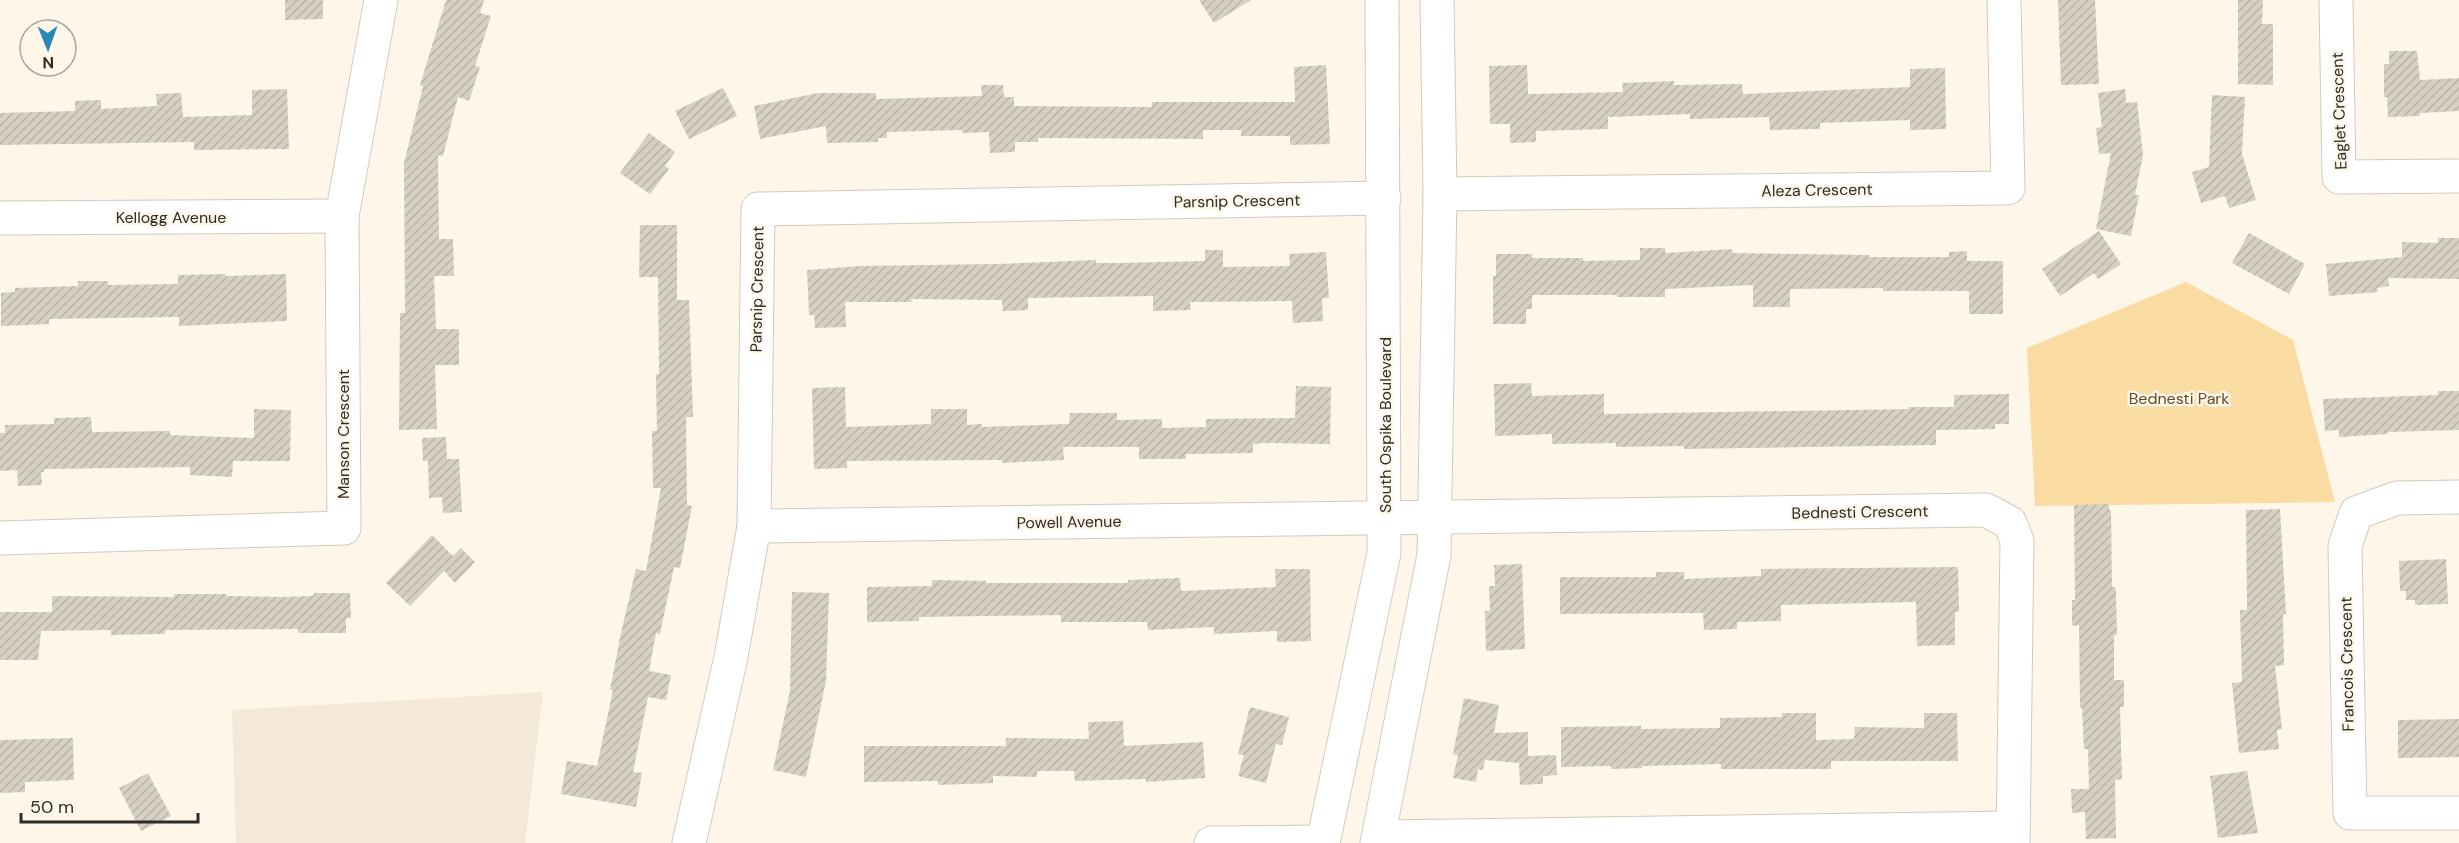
<svg xmlns="http://www.w3.org/2000/svg" width="2459" height="843" font-family="'DM Sans',sans-serif">
  <style>
    .built { fill: #f4e9d6 }
    .park { fill: #fadba1 }
    .building { fill: url(#building-hatch) }
    .lines { fill: none; stroke-linecap: round; stroke-linejoin: round }
    .minor-casing { stroke: #d1cbbe; stroke-width: 35 }
    .major-casing { stroke: #d1cbbe; stroke-width: 35 }
    .minor { stroke: #fff; stroke-width: 33 }
    .major { stroke: #fff; stroke-width: 33 }
    .labels { text-anchor: middle; dominant-baseline: central; stroke-width: 5; stroke-linejoin: round; paint-order: stroke }
    .street-label { font-size: 16px; fill: #2e2c27; stroke: #fdf6e9 }
    .park-label { font-size: 16px; fill: #624e25; stroke: #fdf6e9 }
  </style>
  <defs>
    <pattern id="building-hatch" width="6" height="6" patternUnits="userSpaceOnUse" patternTransform="scale(1.5)"><rect width="6" height="6" fill="#d7d0c4"/><path d="M-1 1l2-2M0 6l6-6M5 7l2-2" fill="none" stroke="#b9b3a8"/></pattern>
  </defs>
  <rect width="100%" height="100%" fill="#fdf6e9"/>
  <path class="built" d="M543,692L525,843H236L232,710Z"/>
  <path class="park" d="M2186,282L2293,340L2335,502L2035,506L2027,348Z"/>
  <g class="building">
    <path d="M285,0H323V19L285,20Z"/>
    <path d="M446,0H484L480,13L491,16L475,66L480,67L469,101L458,97L443,156L438,155L439,239H453L454,276H434L436,329H459V365H435L437,429L399,430L400,313H405L404,163L423,86L420,85Z"/>
    <path d="M1199,0H1251L1214,23Z"/>
    <path d="M2058,0H2095L2099,84L2061,85Z"/>
    <path d="M2238,0H2263L2262,24H2273V85L2238,84Z"/>
    <path d="M2389,51H2417L2420,80L2459,78V111L2420,113V116L2388,117L2387,97H2384V64H2389Z"/>
    <path d="M1326,65L1330,144L1290,145V136H1241V130H1203V139L1038,138V142H1015V152L990,153L989,132L962,133V130L887,132V138H878V142L827,143L826,126L760,139L754,106L818,93H876V99L982,96L981,85H1003L1004,97H1014V106L1152,107V102H1295L1294,67Z"/>
    <path d="M1527,65L1528,94L1623,92L1622,83L1674,81V85L1742,84L1743,94L1910,87V69L1945,68L1946,129L1910,130V120L1820,123V129L1770,130L1769,117L1690,119V114L1608,117V129L1536,131V142L1510,143V124H1490L1489,66Z"/>
    <path d="M723,88L737,116L689,139L675,111Z"/>
    <path d="M287,89L289,149L194,150V142L0,145V113L75,111V101L101,100V109L157,106L156,94L181,93L183,117L252,115V90Z"/>
    <path d="M2125,89L2126,103L2137,102L2143,155L2135,195H2139L2131,236L2096,229L2111,153L2099,154L2096,128L2102,127L2098,93Z"/>
    <path d="M2212,95L2245,97L2242,154L2256,200L2229,208L2225,196L2201,203L2192,172L2209,167Z"/>
    <path d="M649,133L675,152L665,166L669,169L650,194L620,173Z"/>
    <path d="M640,225H677V300H689L693,417H686L687,505L692,506L680,568L674,567L660,634L656,633L649,671L671,675L666,700L648,697L633,772L642,773L636,807L561,794L567,761L597,766L613,690H610L621,633L636,569L646,571L661,488H653L652,431H657L656,374H659L658,277H639Z"/>
    <path d="M2099,231L2121,264L2098,279L2094,273L2060,296L2042,269Z"/>
    <path d="M2249,233L2305,264L2289,294L2232,263Z"/>
    <path d="M2438,238H2459V279L2388,278L2389,286L2377,288L2378,292L2329,296L2326,264L2402,257V242L2438,243Z"/>
    <path d="M1640,248H1665V253L1732,249L1733,253L1869,255V257H1949V252L1967,251V261H2003V314H1969V291H1883V288L1790,289V307H1753V285L1665,289V297H1617V295H1532V309H1526V324H1493V276H1496V254H1532V258H1583V261L1640,260Z"/>
    <path d="M1205,250H1223V267L1290,266L1289,254L1326,252L1329,298H1322L1323,321L1293,323L1292,301L1190,302L1191,310L1153,311V296L1028,298V310L1003,311L1002,300L911,299L912,302H845L846,327L815,328L814,315H809L807,270L861,266L998,264L1096,260V263H1119L1205,261Z"/>
    <path d="M225,274L226,276L286,274L287,321L179,326V317L49,319V324L1,326V293L15,292V288L78,286V281H108V285L178,284V275Z"/>
    <path d="M1531,383L1532,396L1604,394V414L1909,409V407H1954V395L2009,394V424H1995V429L1936,430V445L1684,449V446L1616,447V443L1552,444V434L1495,436L1494,384Z"/>
    <path d="M1296,386L1331,387L1330,444L1265,443L1253,444V453L1186,454V459H1139V447H1063L1064,460L1002,463V460L847,461V468L814,469L812,388L845,387L846,427L931,424V409H967V425L982,424V427L1069,424L1070,413H1117V420L1162,419V428L1206,427V419L1295,418Z"/>
    <path d="M2438,391H2459V430L2388,432V434L2339,437V430L2325,431L2323,399L2438,395Z"/>
    <path d="M254,409L291,410L290,461H233L232,477L190,475V467L44,469V472H41L42,485L18,486L17,470L0,471V433H5V425L54,424V418L91,417L92,432L170,431V435L254,438Z"/>
    <path d="M446,437L447,459H459L462,512L443,513L442,497L429,498L428,461H423L422,438Z"/>
    <path d="M2109,504V510H2111L2112,587H2115L2116,591L2117,635H2114V680H2124V707H2120L2122,779L2115,780L2116,838L2086,839L2085,812L2072,813L2071,789H2089L2088,749H2084L2082,708H2080L2079,625L2072,626V600H2075L2074,505Z"/>
    <path d="M2280,509L2286,614H2283L2284,665L2275,666L2282,729L2277,730L2279,749L2239,753L2232,683L2242,682L2240,610H2247L2246,510Z"/>
    <path d="M432,535L453,556L461,548L475,562L455,583L444,571L410,606L386,583Z"/>
    <path d="M2446,559L2448,604L2415,605V600H2406V591H2400L2399,561Z"/>
    <path d="M1522,564L1525,649L1486,651L1485,611H1490L1489,586H1495L1494,565Z"/>
    <path d="M1958,567L1959,612H1955V645L1917,646L1916,602L1781,605V621L1737,622V629L1704,630L1703,613L1560,614V577H1656V572H1684V579L1761,576V569Z"/>
    <path d="M1275,569H1310L1311,641L1277,642V631L1214,634V627L1148,630L1147,622H1061V615L919,617V621L867,622V587L932,586V580L986,581V583H1128V580L1180,578L1181,591L1276,587Z"/>
    <path d="M792,592L829,593L826,681L806,777L773,770L790,691Z"/>
    <path d="M314,593H350L351,618H346V633H298V629L165,630V634L111,635V630L41,631L38,660H0V612H52V596L174,597V594H226V596L284,597L313,596Z"/>
    <path d="M1464,698L1499,705L1494,733L1528,732V756L1556,755L1557,775L1543,776V784L1520,785L1519,763L1485,760L1483,770L1478,769L1476,782L1453,778L1458,755L1453,754Z"/>
    <path d="M1250,707L1289,717L1282,745L1276,744L1266,783L1238,776L1244,755L1238,754Z"/>
    <path d="M1782,713H1816V740L1854,739L1855,727L1924,728V713H1957L1958,761H1831V769H1721V764L1642,766V768L1611,769V766L1561,767V727L1641,726V729L1720,728V718L1782,717Z"/>
    <path d="M2459,719V757L2398,758V720Z"/>
    <path d="M1123,721L1124,746L1203,742L1205,778L1146,782V779L1075,781L1074,771H1037V777L993,776V783L938,785V781L864,782V746H1006V738L1089,739L1088,722Z"/>
    <path d="M73,738L74,780L25,782V792L0,793V740Z"/>
    <path d="M2247,771L2258,833L2218,838L2210,776Z"/>
    <path d="M148,773L171,816L141,831L119,788Z"/>
  </g>
  <g class="lines">
    <defs>
      <g id="minor">
        <path d="M2336,0L2339,177L2459,176"/>
        <path d="M1440,194L2008,188L2004,0"/>
        <path d="M0,218L342,216"/>
        <path d="M2459,497L2397,498L2356,513L2345,546L2350,813H2459"/>
        <path d="M754,526L1986,510L2010,523L2017,541L2013,843"/>
        <path d="M0,538L344,528L342,216L381,0"/>
        <path d="M1379,837L2013,828"/>
        <path d="M689,843L731,657L754,526L758,209L1384,198"/>
        <path d="M1211,843L1323,842"/>
      </g>
      <g id="major">
        <path d="M1323,843L1384,553L1382,0"/>
        <path d="M1377,843L1434,555L1440,194L1437,0"/>
      </g>
    </defs>
    <use href="#minor" class="minor-casing"/>
    <use href="#major" class="major-casing"/>
    <use href="#minor" class="minor"/>
    <use href="#major" class="major"/>
  </g>
  <g class="labels">
    <g class="street-label">
      <text transform="translate(2339 111) rotate(-92)">Eaglet Crescent</text>
      <text transform="translate(1817 190) rotate(-1)">Aleza Crescent</text>
      <text transform="translate(1237 201) rotate(-1)">Parsnip Crescent</text>
      <text x="171" y="217">Kellogg Avenue</text>
      <text transform="translate(757 289) rotate(-89)">Parsnip Crescent</text>
      <text transform="translate(1385 425) rotate(-90)">South Ospika Boulevard</text>
      <text transform="translate(343 434) rotate(-90)">Manson Crescent</text>
      <text transform="translate(1860 512) rotate(-1)">Bednesti Crescent</text>
      <text transform="translate(1069 522) rotate(-1)">Powell Avenue</text>
      <text transform="translate(2347 664) rotate(-91)">Francois Crescent</text>
    </g>
    <g class="park-label">
      <text x="2179" y="398">Bednesti Park</text>
    </g>
  </g>
  <g transform="translate(48 48) rotate(179)"><circle r="28" fill="#fdf6e9" stroke="#aaa59b" stroke-width="1.5"/>
  <path d="M0-4.5L10 22L0 15L-10 22Z" fill="#2a89b4"/>
  <text y="-9" font-size="16" font-weight="bold" text-anchor="middle" fill="#2e2c27">N</text>
  </g>
  <path d="M21 813v9h177v-9" fill="none" stroke="#2e2c27" stroke-width="3"/>
  <text x="30" y="813" font-size="18" fill="#2e2c27" stroke="#fdf6e9" stroke-width="4.5" paint-order="stroke">50 m</text>
</svg>
